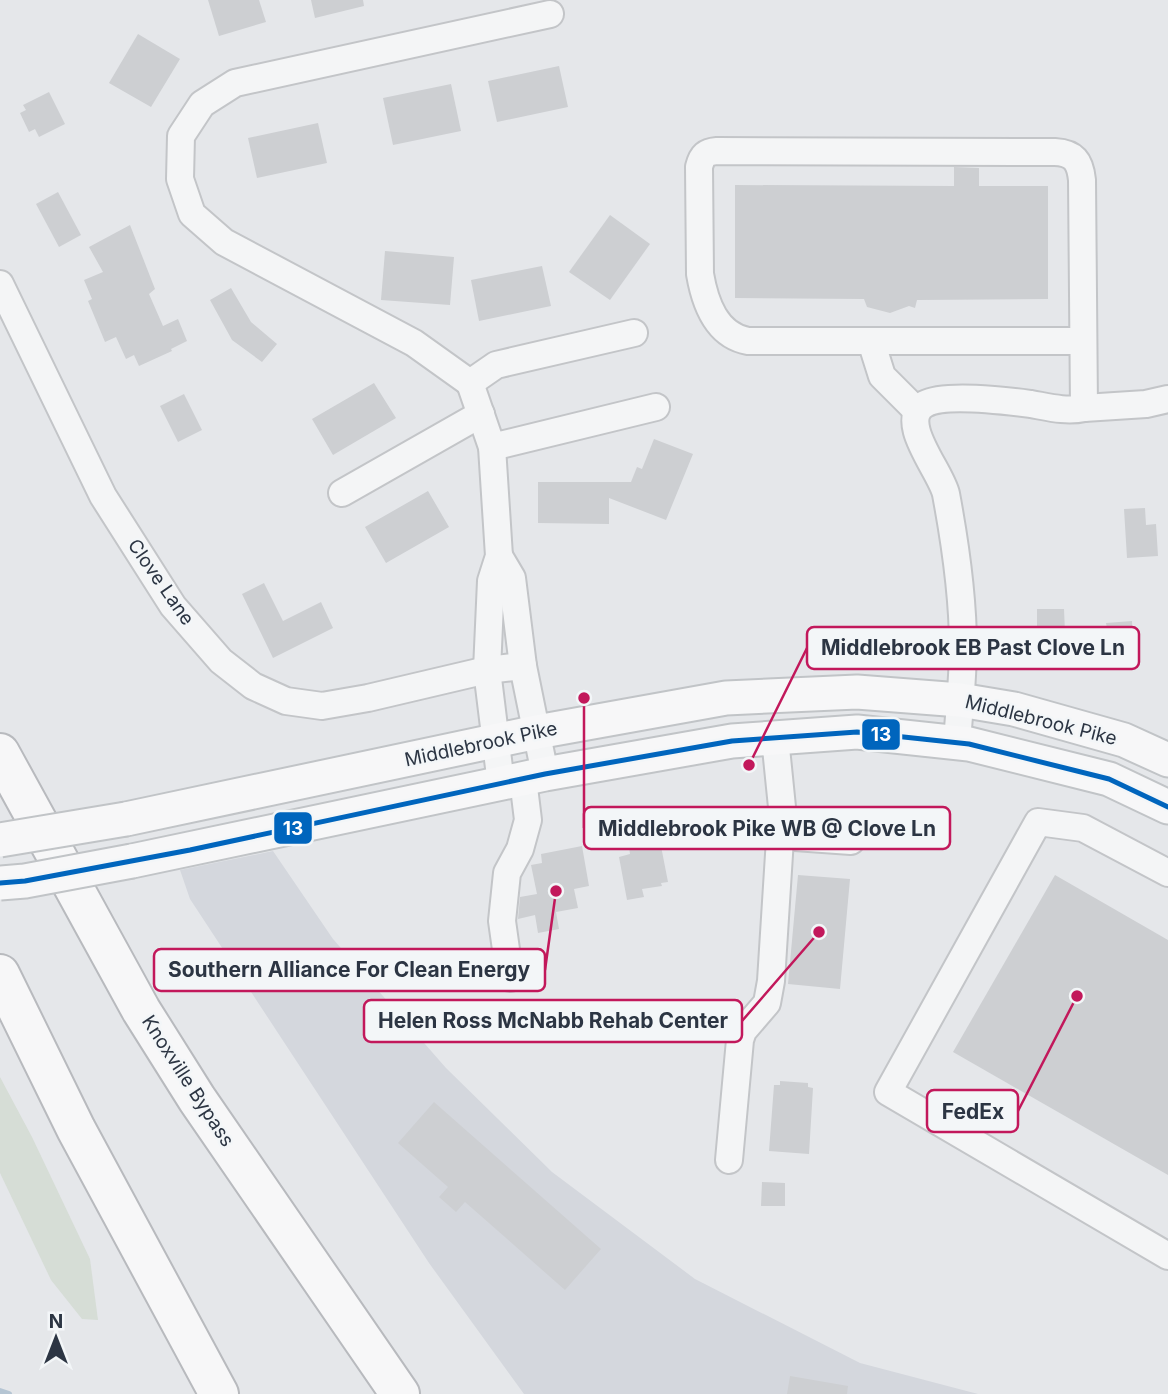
<svg xmlns="http://www.w3.org/2000/svg" width="1168" height="1394" font-family="Inter,sans-serif">
  <style>
    .built { fill: #d4d7dd }
    .green { fill: #d6ddd6 }
    .lines { fill: none; stroke-linecap: round; stroke-linejoin: round }
    .stream { stroke: #b5c5d3; stroke-width: 6 }
    .building { fill: #cdcfd2 }
    .minor-casing { stroke: #c3c5c8; stroke-width: 30 }
    .major-casing { stroke: #c1c4c7; stroke-width: 37 }
    .highway-casing { stroke: #b8babe; stroke-width: 42 }
    .minor { stroke: #f4f5f6; stroke-width: 26 }
    .major { stroke: #f7f7f8; stroke-width: 33 }
    .highway { stroke: #f7f7f8; stroke-width: 38 }
    .major-bridge-casing { stroke: #c1c4c7; stroke-width: 37; stroke-linecap: butt }
    .major-bridge { stroke: #f7f7f8; stroke-width: 33 }
    .bus-1-casing { stroke: #f3f6f8; stroke-width: 10 }
    .bus-1 { stroke: #0065bd; stroke-width: 5 }
    .labels { text-anchor: middle; dominant-baseline: central; stroke-width: 5; stroke-linejoin: round; paint-order: stroke }
    .street-label { font-size: 19px; fill: #2c3543; stroke: #f3f6f8 }
    .leader { fill: none; stroke: #c2185b; stroke-width: 2.5 }
    .callout-dot { fill: #c2185b; stroke: #f3f6f8; stroke-width: 2.5 }
    .callout { fill: #f3f6f8; stroke: #c2185b; stroke-width: 2.5 }
    .callout-label { font-size: 21px; text-anchor: middle; font-weight: bold; fill: #2c3543 }
    .line-badge { stroke: #f3f6f8; stroke-width: 2.5 }
    .badge-label { font-size: 19px; text-anchor: middle; font-weight: bold; fill: #fff }
  </style>
  <rect width="100%" height="100%" fill="#e5e7ea"/>
  <path class="built" d="M273,851L333,939L446,1068L552,1172L695,1279L860,1363L978,1394H524L429,1263L190,899L180,870Z"/>
  <path class="green" d="M0,1077L32,1137L90,1259L98,1320L82,1319L51,1280L0,1173Z"/>
  <g class="lines">
    <path class="stream" d="M0,1391L9,1394"/>
  </g>
  <g class="building">
    <path d="M208,0H259L266,22L219,36Z"/>
    <path d="M311,0H363L364,6L315,18Z"/>
    <path d="M138,34L180,59L151,107L109,83Z"/>
    <path d="M559,66L568,107L497,122L488,81Z"/>
    <path d="M451,84L461,131L393,145L383,98Z"/>
    <path d="M49,92L65,124L39,137L35,129L29,132L20,113L26,110L23,105Z"/>
    <path d="M318,123L327,163L257,178L248,138Z"/>
    <path d="M954,167L979,168V186H1048V299L917,300L915,308L909,306L890,313L867,307L864,299L735,298V185L954,186Z"/>
    <path d="M58,192L81,235L59,247L36,204Z"/>
    <path d="M610,215L650,244L610,300L569,272Z"/>
    <path d="M130,225L155,289L149,294L163,326L178,319L187,341L171,349L172,351L139,366L134,355L126,359L116,337L105,342L88,301L92,299L84,280L103,272L89,247Z"/>
    <path d="M385,251L454,257L450,305L381,300Z"/>
    <path d="M542,266L551,306L479,321L471,280Z"/>
    <path d="M231,288L251,322L277,344L262,362L232,340L210,300Z"/>
    <path d="M374,383L396,418L333,455L312,419Z"/>
    <path d="M184,394L202,430L178,442L160,406Z"/>
    <path d="M654,439L693,454L666,520L609,498V524L538,523V482H631L637,467L642,469Z"/>
    <path d="M428,491L449,527L386,563L365,527Z"/>
    <path d="M1145,508L1146,525L1156,524L1158,556L1127,558L1124,509Z"/>
    <path d="M264,583L283,621L321,602L333,628L273,658L242,594Z"/>
    <path d="M1037,609H1064L1066,656L1029,657L1028,629L1037,628Z"/>
    <path d="M1132,621L1134,661L1098,664L1096,629L1107,628L1106,623Z"/>
    <path d="M660,841L668,882L661,883L662,886L642,889L644,897L627,900L619,857L630,854L629,847Z"/>
    <path d="M582,846L589,886L574,889L578,908L556,912L559,929L538,933L535,915L518,919L520,897L537,894L531,865L542,863L541,854Z"/>
    <path d="M798,875L850,879L840,989L788,984Z"/>
    <path d="M1055,875L1168,940V1175L953,1052Z"/>
    <path d="M780,1081L808,1083V1087L813,1088L809,1154L769,1151L774,1085H780Z"/>
    <path d="M434,1102L601,1249L565,1290L465,1202L456,1212L439,1197L448,1187L398,1143Z"/>
    <path d="M762,1182L785,1183V1206H761Z"/>
    <path d="M790,1376L848,1386L847,1394H787Z"/>
  </g>
  <g class="lines">
    <defs>
      <g id="minor">
        <path d="M550,14L235,83L202,104L181,136L180,179L192,214L224,242L414,343L470,383L496,365L634,333"/>
        <path d="M0,284L103,496L173,606L221,661L253,686L286,701L322,706L368,698L487,670L523,666"/>
        <path d="M871,341L882,376L917,411"/>
        <path d="M470,383L492,447L499,556L491,581L487,670L501,784"/>
        <path d="M1084,408L1146,404L1168,399"/>
        <path d="M492,447L656,407"/>
        <path d="M342,493L481,414"/>
        <path d="M499,556L512,578L523,666L545,774"/>
        <path d="M957,743C959,711 963,679 963,647C963,598 955,542 946,494C941,471 896,421 925,404C945,393 1007,401 1031,404C1048,407 1066,412 1084,408L1082,180C1080,161 1074,153 1055,152L717,151C706,152 702,155 699,167L700,274C705,303 716,335 748,341H1083"/>
        <path d="M722,832L851,841"/>
        <path d="M1168,873L1083,828L1038,822L888,1092L1168,1256"/>
        <path d="M510,978L502,921L507,873L520,849L528,820L523,779"/>
        <path d="M729,1160L740,1040L743,1031L767,1003L771,981L782,807L775,738"/>
      </g>
      <g id="major">
        <path d="M126,819L537,732L726,698L857,692L960,700L1014,709L1124,740L1168,760"/>
        <path d="M132,861L545,774L732,741L857,732L969,744L1109,779L1168,807"/>
      </g>
      <g id="highway">
        <path d="M0,753L141,1010L197,1099L400,1394"/>
        <path d="M0,974L76,1129L219,1394"/>
      </g>
    </defs>
    <use href="#minor" class="minor-casing"/>
    <use href="#major" class="major-casing"/>
    <use href="#highway" class="highway-casing"/>
    <use href="#minor" class="minor"/>
    <use href="#major" class="major"/>
    <use href="#highway" class="highway"/>
    <defs>
      <g id="major-bridge">
        <path d="M0,840L126,819"/>
        <path d="M0,883L25,881L132,861"/>
      </g>
    </defs>
    <use href="#major-bridge" class="major-bridge-casing"/>
    <use href="#major-bridge" class="major-bridge"/>
    <defs>
      <path id="bus-1" d="M0,883L25,881L190,850L545,774L732,741L857,732L969,744L1109,779L1168,807"/>
    </defs>
    <use href="#bus-1" class="bus-1-casing"/>
    <use href="#bus-1" class="bus-1"/>
  </g>
  <g class="labels">
    <g class="street-label">
      <text transform="translate(161 582) rotate(55)">Clove Lane</text>
      <text transform="translate(1041 720) rotate(14)">Middlebrook Pike</text>
      <text transform="translate(481 744) rotate(-12)">Middlebrook Pike</text>
      <text transform="translate(188 1081) rotate(57)">Knoxville Bypass</text>
    </g>
  </g>
  <path class="leader" d="M749 765L807 648M584 698L584 828M556 891L545 970M819 932L742 1021M1077 996L1018 1111"/>
  <g class="callout-dot">
    <circle cx="749" cy="765" r="7"/>
    <circle cx="584" cy="698" r="7"/>
    <circle cx="556" cy="891" r="7"/>
    <circle cx="819" cy="932" r="7"/>
    <circle cx="1077" cy="996" r="7"/>
  </g>
  <g class="callout">
    <rect x="807" y="627" width="332" height="42" rx="7"/>
    <rect x="584" y="807" width="366" height="42" rx="7"/>
    <rect x="154" y="949" width="391" height="42" rx="7"/>
    <rect x="364" y="1000" width="378" height="42" rx="7"/>
    <rect x="927" y="1090" width="91" height="42" rx="7"/>
  </g>
  <g class="callout-label">
    <text x="973" y="655">Middlebrook EB Past Clove Ln</text>
    <text x="767" y="836">Middlebrook Pike WB @ Clove Ln</text>
    <text x="349" y="977">Southern Alliance For Clean Energy</text>
    <text x="553" y="1028">Helen Ross McNabb Rehab Center</text>
    <text x="973" y="1119">FedEx</text>
  </g>
  <g class="line-badge">
    <rect x="861" y="718" width="40" height="33" rx="7" fill="#0065bd"/>
    <rect x="273" y="811" width="40" height="34" rx="7" fill="#0065bd"/>
  </g>
  <g class="badge-label">
    <text x="881" y="741">13</text>
    <text x="293" y="835">13</text>
  </g>
  <g transform="translate(56 1338)" stroke="#f3f6f8" stroke-width="5" paint-order="stroke">
  <path d="M0-5L12 26L0 18L-12 26Z" fill="#2c3543"/>
  <text y="-10" font-size="19" font-weight="bold" text-anchor="middle" fill="#2c3543">N</text>
  </g>
</svg>
